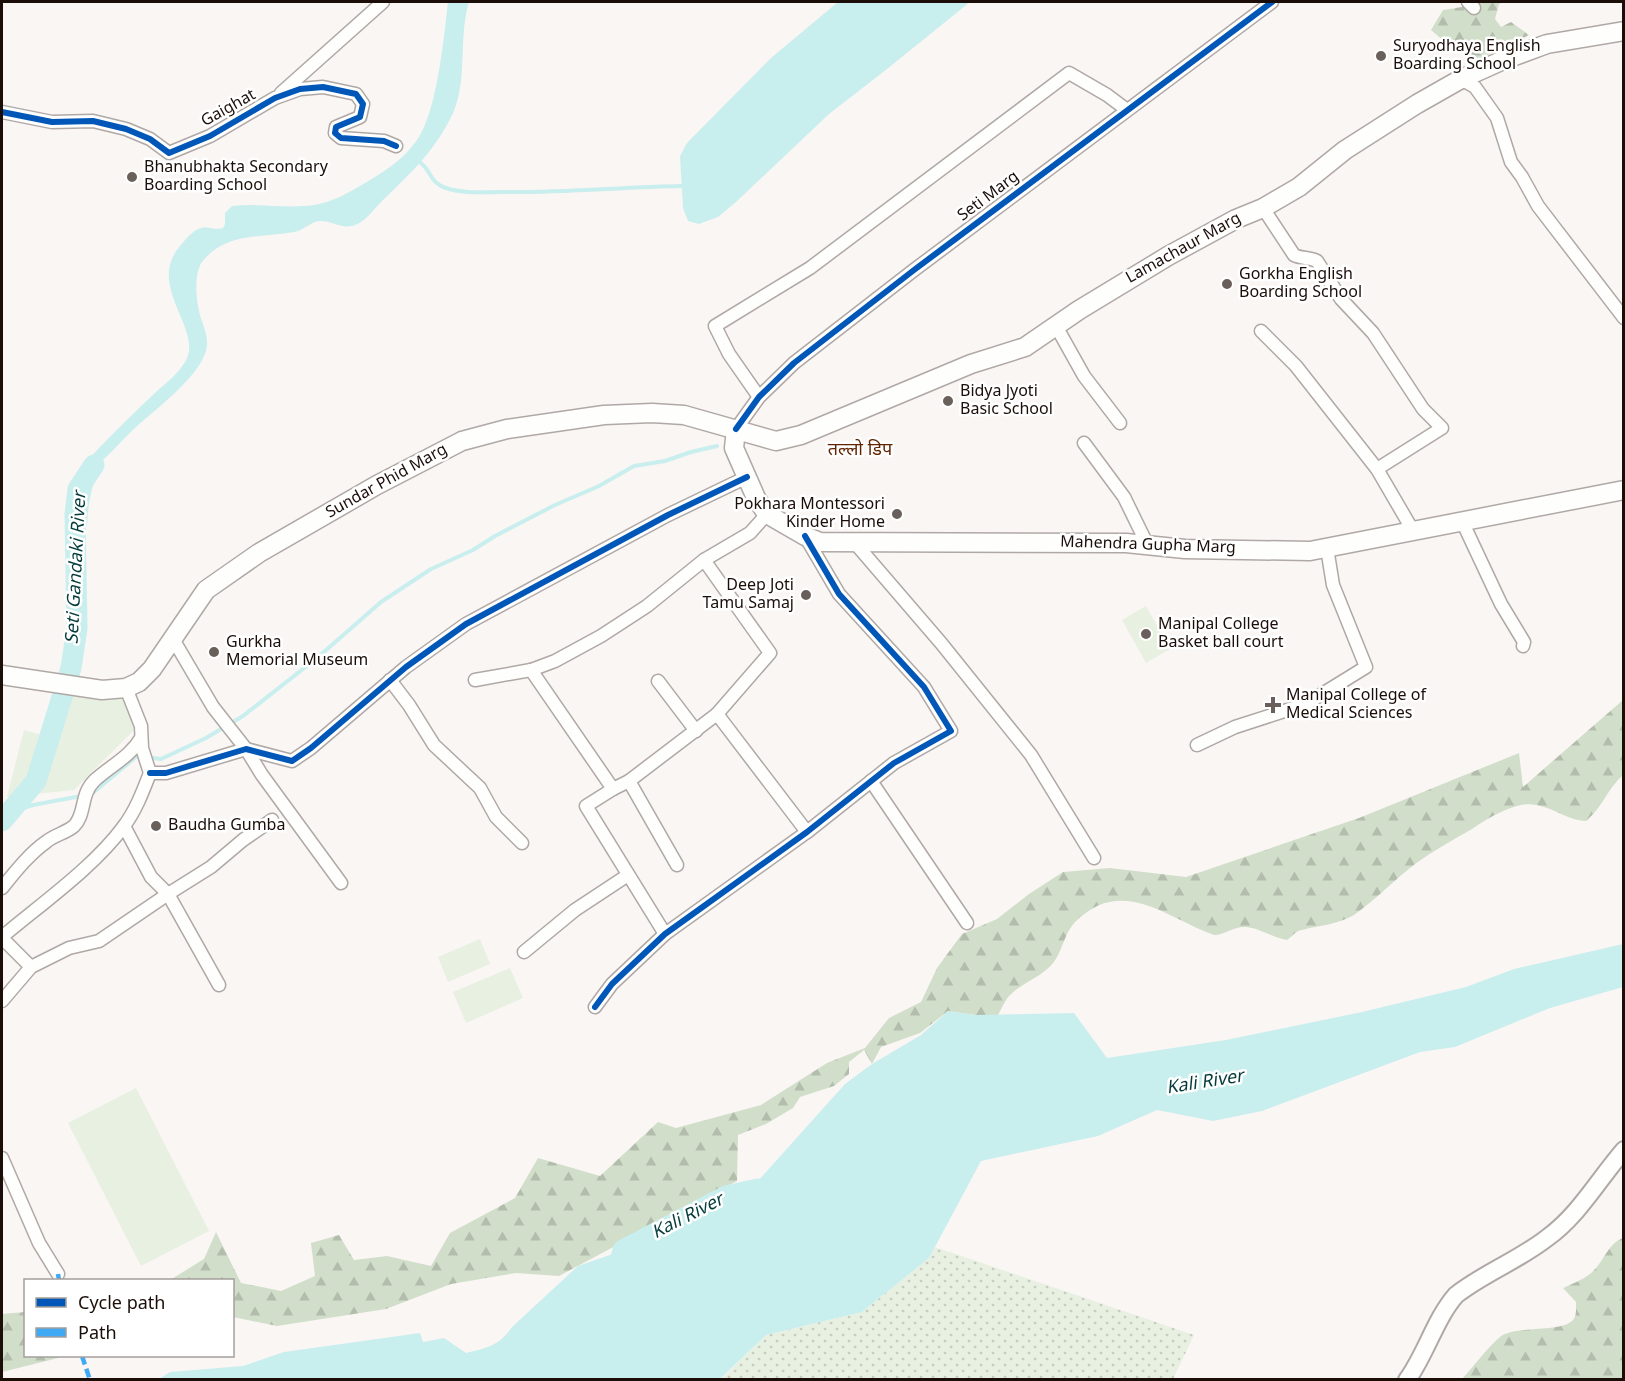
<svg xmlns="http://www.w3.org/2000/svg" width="1625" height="1381" font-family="Georgia,'Noto Sans Devanagari',serif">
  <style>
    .grass { fill: url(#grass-dots) }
    .forest { fill: url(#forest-firs) }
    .green { fill: #e8f0e2 }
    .water { fill: #c9eeee }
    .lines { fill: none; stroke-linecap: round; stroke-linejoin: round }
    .stream { stroke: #c9eeee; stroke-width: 4 }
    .river { stroke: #c9eeee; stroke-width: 21 }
    .street-casing { stroke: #b0a8a5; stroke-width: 15 }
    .secondary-casing { stroke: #b0a8a5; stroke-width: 20 }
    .primary-casing { stroke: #b0a8a5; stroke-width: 21 }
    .street { stroke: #fefefd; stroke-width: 12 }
    .secondary { stroke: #fefefd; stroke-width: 16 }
    .primary { stroke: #fefefd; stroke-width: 18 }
    .quiet { stroke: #3fa9f5; stroke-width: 4.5; stroke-dasharray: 9 4.5; stroke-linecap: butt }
    .cycleway-casing { stroke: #fff; stroke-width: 10 }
    .cycleway { stroke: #0057b8; stroke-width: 6 }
    .poi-dot { fill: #695f5b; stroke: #fff; stroke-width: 2 }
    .labels { text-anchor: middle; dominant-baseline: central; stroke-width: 5; stroke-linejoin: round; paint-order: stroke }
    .poi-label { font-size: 16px; fill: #1b0e08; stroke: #fff; text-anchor: start }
    .street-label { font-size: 16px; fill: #1b0e08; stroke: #fff }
    .neighbourhood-label { font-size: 18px; fill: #612301; stroke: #fff }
    .water-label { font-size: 18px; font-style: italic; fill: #063b3c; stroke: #fff }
  </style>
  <defs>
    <pattern id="grass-dots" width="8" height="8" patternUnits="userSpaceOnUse" patternTransform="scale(1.5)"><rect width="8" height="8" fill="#e8f0e2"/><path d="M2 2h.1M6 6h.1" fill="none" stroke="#c6cdc0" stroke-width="1.8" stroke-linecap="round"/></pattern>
    <pattern id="forest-firs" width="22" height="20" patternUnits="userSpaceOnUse" patternTransform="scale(1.5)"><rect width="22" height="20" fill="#d1deca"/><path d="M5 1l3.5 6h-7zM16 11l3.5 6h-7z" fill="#b3bdac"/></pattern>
  </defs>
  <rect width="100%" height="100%" fill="#faf6f4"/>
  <path class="grass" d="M935,1247L1194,1335L1173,1379L720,1380L766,1335L862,1312L929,1258Z"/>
  <g class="forest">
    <path d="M1466,2H1503L1499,4L1495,19L1501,27L1511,22L1529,35L1479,59L1452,48L1431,30L1443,10L1462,7Z"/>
    <path d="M1623,700V775C1608,788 1602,808 1586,821C1563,820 1545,800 1521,805C1503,809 1487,819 1472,829C1451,841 1429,853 1410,868C1391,883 1374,901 1354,915C1337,925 1320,925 1302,930C1295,931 1292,937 1287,940C1273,938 1260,928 1246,927C1234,926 1225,935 1214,935C1167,918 1122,875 1075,922C1064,934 1063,949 1054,962C1042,977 1023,982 1010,995C1005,1000 1002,1008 998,1015H975L948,1011L920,1033L881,1047L872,1064L864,1050L849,1062V1074L834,1086L800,1097L793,1108L766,1124L738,1135L737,1181L559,1276L516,1273L451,1284L386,1309L277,1326L233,1317L232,1280H170L204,1259L216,1232L241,1283L281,1291L315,1276L311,1243L339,1235L354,1260L387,1256L431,1266L450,1233L515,1198L538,1158L600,1176L658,1122L676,1128L761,1105L827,1063L865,1048L889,1018L921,1002L937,968L962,934L997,919L1029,894L1063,872L1110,868L1186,877L1359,818L1519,753L1523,787Z"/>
    <path d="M1623,1238V1379H1462C1474,1366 1486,1349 1500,1337C1516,1325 1561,1333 1573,1320C1577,1315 1576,1308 1576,1302L1563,1288C1572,1284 1582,1280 1590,1274C1603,1264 1608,1243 1623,1238Z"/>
    <path d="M25,1312L26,1356H66L2,1372V1314Z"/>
  </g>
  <g class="green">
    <path d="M1146,606L1170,649L1146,663L1122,620Z"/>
    <path d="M65,691L128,692L138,726L74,790L7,797L24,730L52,738Z"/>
    <path d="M480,939L490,964L448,982L438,957Z"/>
    <path d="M510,968L523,998L466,1023L453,992Z"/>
    <path d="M136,1088L209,1231L141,1266L68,1123Z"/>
  </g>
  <g class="water">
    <path d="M448,2H469C458,38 468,80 453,113C436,150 410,174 382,201C374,209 366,221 355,225C342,230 332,220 319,221C310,222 303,231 294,232C263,238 225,232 202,262C194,273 196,298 199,311C202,325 210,336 206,351C197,379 158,407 136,427C125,437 115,449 104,459C92,480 88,503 87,526L78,527C78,513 75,483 80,472C84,463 94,454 100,447C118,428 137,410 156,392C166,383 178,374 185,362C205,330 145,287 180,246C186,239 192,231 201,228C207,225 213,231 223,228L225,224V213L232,206C259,203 287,209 314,205C333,202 348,193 365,183C384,172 404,159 417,140C437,112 444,37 448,2Z"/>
    <path d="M838,2H970L887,69L829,114L736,202L718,217L699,224L688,221L683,208L680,156L687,143L771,58Z"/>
    <path d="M1623,944V987L1550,1008L1455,1047L1420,1052L1262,1111L1213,1121L1157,1110L1098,1136L981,1161L929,1258L862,1312L766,1335L720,1379H159L170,1372L243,1366L284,1352L420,1333L423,1342L444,1338L466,1353C487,1348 499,1346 512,1327L578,1266L630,1248L758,1181L845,1084L872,1064L921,1035L948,1011L975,1015L1074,1013L1107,1058L1226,1040L1362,1012L1466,987L1514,969Z"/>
  </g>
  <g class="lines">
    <g class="stream">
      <path d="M418,161C431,168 429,183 446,188C464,194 484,192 502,192C562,193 622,187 682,186"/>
      <path d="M89,793L94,792L137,756L161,759L206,738L243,716L317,658L381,602L431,569L473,550L495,536L555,505L599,486L634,466L665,461L691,452L717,446"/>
      <path d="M11,812L33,805L81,796"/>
    </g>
    <g class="river">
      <path d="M2,821L36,781L71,668L77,628L75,514L78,489L94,465"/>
      <path d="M616,1279L623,1250L726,1196L758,1189"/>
    </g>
    <defs>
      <g id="street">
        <path d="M1468,2L1474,8"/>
        <path d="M1461,79L1475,87L1497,118L1511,162L1522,177L1538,206L1624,318"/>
        <path d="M281,93L383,2"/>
        <path d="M2,112L52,122L93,121L126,129L150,139L169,153L210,136L275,98L300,89L323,87L356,94L363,104L360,117L336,127L335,133L341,138L384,141L396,146"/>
        <path d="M1263,208L1294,255C1302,259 1309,257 1317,261L1341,299L1373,333L1423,409L1442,428L1377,469"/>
        <path d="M1056,326L1084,376L1120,423"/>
        <path d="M1261,331L1296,366L1377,469L1412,529"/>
        <path d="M759,397L729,354L715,326L810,268L1069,73L1107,95L1127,110"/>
        <path d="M736,429L759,397L794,363L914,270L1272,2"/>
        <path d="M1084,443L1124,497L1147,544"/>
        <path d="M1462,521L1501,604L1524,642L1523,646"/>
        <path d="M855,543L941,643L1031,755L1094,858"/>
        <path d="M704,560L770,653L717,714"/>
        <path d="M173,639L213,707L246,749L262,775L341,883"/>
        <path d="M531,670L613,789L586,806L665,934"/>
        <path d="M390,680L409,705L434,745L480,788L496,817L522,843"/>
        <path d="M475,680L531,670L555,661L601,636L647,606L704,560L750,533L767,514"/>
        <path d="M658,681L696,731"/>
        <path d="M1197,745L1235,727L1306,704L1366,667L1333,585L1327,548"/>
        <path d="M150,773H166L246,749L292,761L311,748L406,667L466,624L668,515L747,477"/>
        <path d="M629,781L717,714L807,832"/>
        <path d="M871,781L967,923"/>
        <path d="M613,789L629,781L677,865"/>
        <path d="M124,826L151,877L168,894L219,985"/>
        <path d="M2,888C15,872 29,854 46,842C54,835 66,833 74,826C86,814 80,795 94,781C110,766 130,757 141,738"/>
        <path d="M2,937C41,904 94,867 124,826C136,810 143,791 150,773L142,748L141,726L126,688"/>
        <path d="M2,938L31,967"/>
        <path d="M524,952L575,910L628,875"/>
        <path d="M2,1001L31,967L69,948L99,941L168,894L211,867L243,840L272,820"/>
        <path d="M595,1007L612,984L665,934L807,832L894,763L951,731L924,687L839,594L805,536"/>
        <path d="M2,1158L39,1243L58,1274"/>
      </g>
      <path id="secondary" d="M1407,1380C1426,1354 1435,1319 1456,1295C1484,1273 1519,1260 1547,1238C1579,1215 1598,1180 1624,1150"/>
      <g id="primary">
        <path d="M736,429L734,448L756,498L767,514L805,536L820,542L1126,543L1185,549L1310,551L1624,490"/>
        <path d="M2,675L102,690L126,688L139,682L152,669L206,590L259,553L377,485L462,441L507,429L604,415L652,413L684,415L776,441L801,435L971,364L1025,347L1079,310L1168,256L1236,219L1263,208L1299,187L1345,150L1417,104L1461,79L1501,61L1547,44L1624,31"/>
      </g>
    </defs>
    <use href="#street" class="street-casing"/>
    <use href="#secondary" class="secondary-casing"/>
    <use href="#primary" class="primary-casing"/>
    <use href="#street" class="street"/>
    <use href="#secondary" class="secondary"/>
    <use href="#primary" class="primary"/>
    <g class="quiet">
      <path d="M58,1274L59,1280"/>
      <path d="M82,1356L90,1380"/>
    </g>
    <defs>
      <g id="cycleway">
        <path d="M2,112L52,122L93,121L126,129L150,139L169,153L210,136L275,98L300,89L323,87L356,94L363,104L360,117L336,127L335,133L341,138L384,141L396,146"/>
        <path d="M736,429L759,397L794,363L914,270L1272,2"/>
        <path d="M150,773H166L246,749L292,761L311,748L406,667L466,624L668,515L747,477"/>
        <path d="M595,1007L612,984L665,934L807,832L894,763L951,731L924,687L839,594L805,536"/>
      </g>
    </defs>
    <use href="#cycleway" class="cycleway-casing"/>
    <use href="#cycleway" class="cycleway"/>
  </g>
  <g class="poi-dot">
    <circle cx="1381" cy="56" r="6"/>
    <circle cx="132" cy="177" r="6"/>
    <circle cx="1227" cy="284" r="6"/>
    <circle cx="948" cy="401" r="6"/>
    <circle cx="897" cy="514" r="6"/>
    <circle cx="806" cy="595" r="6"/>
    <circle cx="1146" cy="634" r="6"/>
    <circle cx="214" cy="652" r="6"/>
    <path d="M1270 696h6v6h6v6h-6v6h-6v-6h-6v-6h6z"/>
    <circle cx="156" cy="826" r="6"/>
  </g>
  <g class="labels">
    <g class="poi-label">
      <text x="1393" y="47">Suryodhaya English<tspan x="1393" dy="18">Boarding School</tspan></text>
      <text x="144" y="168">Bhanubhakta Secondary<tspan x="144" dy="18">Boarding School</tspan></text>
      <text x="1239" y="275">Gorkha English<tspan x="1239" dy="18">Boarding School</tspan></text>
      <text x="960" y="392">Bidya Jyoti<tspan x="960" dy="18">Basic School</tspan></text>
      <text x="885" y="505" text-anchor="end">Pokhara Montessori<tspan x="885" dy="18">Kinder Home</tspan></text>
      <text x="794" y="586" text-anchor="end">Deep Joti<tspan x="794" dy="18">Tamu Samaj</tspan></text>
      <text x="1158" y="625">Manipal College<tspan x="1158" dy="18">Basket ball court</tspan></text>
      <text x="226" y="643">Gurkha<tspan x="226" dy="18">Memorial Museum</tspan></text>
      <text x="1286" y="696">Manipal College of<tspan x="1286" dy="18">Medical Sciences</tspan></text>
      <text x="168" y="826">Baudha Gumba</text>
    </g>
    <g class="street-label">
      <text transform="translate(229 109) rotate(-29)">Gaighat</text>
      <text transform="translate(989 197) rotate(-37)">Seti Marg</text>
      <text transform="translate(1184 249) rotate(-29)">Lamachaur Marg</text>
      <text transform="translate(387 482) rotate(-29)">Sundar Phid Marg</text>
      <text transform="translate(1148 546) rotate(2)">Mahendra Gupha Marg</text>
    </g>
    <g class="neighbourhood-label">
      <text x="860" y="450">तल्लो डिप</text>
    </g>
    <g class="water-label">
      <text transform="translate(77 568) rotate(-87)">Seti Gandaki River</text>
      <text transform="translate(1205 1083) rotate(-9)">Kali River</text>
      <text transform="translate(688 1217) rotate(-27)">Kali River</text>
    </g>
  </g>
  <rect width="1625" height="1381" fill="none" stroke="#1b0e08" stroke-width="6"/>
  <rect x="24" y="1279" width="210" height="78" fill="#ffffff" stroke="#a49f9c" stroke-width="1.5"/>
  <rect x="36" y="1298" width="30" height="9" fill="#0057b8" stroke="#a49f9c" stroke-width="1.5"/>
  <text x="78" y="1309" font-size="18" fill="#1b0e08">Cycle path</text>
  <rect x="36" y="1328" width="30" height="9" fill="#3fa9f5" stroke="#a49f9c" stroke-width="1.5"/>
  <text x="78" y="1339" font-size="18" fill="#1b0e08">Path</text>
</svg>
